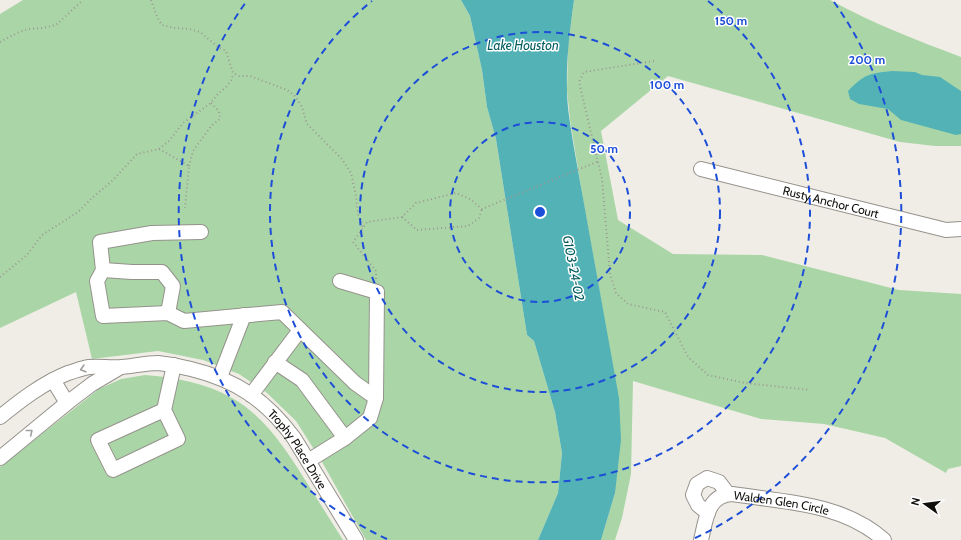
<svg xmlns="http://www.w3.org/2000/svg" width="961" height="540" font-family="Cabin,sans-serif">
  <style>
    .green { fill: #aad6a7 }
    .water { fill: #52b2b6 }
    .lines { fill: none; stroke-linecap: round; stroke-linejoin: round }
    .minor-casing { stroke: #95928c; stroke-width: 16 }
    .path { stroke: #9b9893; stroke-width: 2; stroke-dasharray: 1 3; stroke-linecap: butt }
    .minor { stroke: #fff; stroke-width: 14 }
    .oneway { stroke: #9f9f9e }
    .ring { fill: none; stroke: #1d4ed8; stroke-width: 2; stroke-dasharray: 7 5 }
    .labels { text-anchor: middle; dominant-baseline: central; stroke-width: 3; stroke-linejoin: round; paint-order: stroke }
    .street-label { font-size: 12px; fill: #100f0c; stroke: #fff }
    .water-label { font-size: 13px; font-style: italic; fill: #015a5e; stroke: #fff }
    .centre { fill: #1d4ed8; stroke: #fff; stroke-width: 2 }
    .ring-label { font-size: 12px; text-anchor: middle; font-weight: bold; fill: #1d4ed8; stroke: #fff; stroke-width: 3; stroke-linejoin: round; paint-order: stroke }
  </style>
  <rect width="100%" height="100%" fill="#f0ede6"/>
  <g class="green">
    <path d="M23,0H461L470,16L482,70L487,107L496,139L527,335L534,341L555,412L562,453L558,493L538,540H366L322,462L296,421L267,393L239,374L203,360L158,351L92,359L76,292L0,328V14Z"/>
    <path d="M574,0H830C872,23 916,40 961,57V146H935L900,142L668,76L601,131L618,220L673,254L762,255L899,290L961,294V466L948,469L946,473L885,438L824,424L761,419L633,381L631,474L622,518L615,540H601L615,493L613,367L583,199L570,120L567,90L568,46Z"/>
    <path d="M145,375C174,377 206,383 232,398C266,417 287,451 307,483C319,502 331,521 343,540H0V467L99,389L121,379Z"/>
  </g>
  <g class="water">
    <path d="M461,0H574C570,30 566,59 567,89C567,109 571,128 574,148L619,398L621,440L615,493L601,540H538L558,493L562,453L555,412L534,341L527,335L496,139L487,107L482,70L470,16Z"/>
    <path d="M892,71L915,72L922,75L940,77L961,91V134L956,135L901,120L888,109L859,104L850,99L848,91C863,75 870,73 892,71Z"/>
  </g>
  <g class="lines">
    <defs>
      <g id="minor">
        <path id="s1" d="M701,169L946,230L961,229"/>
        <path d="M201,232L152,233L100,242L103,270L97,281L103,316L168,313L184,321L282,312L355,383L376,398"/>
        <path d="M103,270L132,272H162L173,286L168,313"/>
        <path d="M275,362L302,380L345,438"/>
        <path d="M220,377L244,315"/>
        <path d="M53,380L67,403"/>
        <path d="M251,395L300,330"/>
        <path d="M164,410L178,439L113,470L98,440L164,410L174,365"/>
        <path id="s2" d="M0,417C21,400 43,383 68,373C75,371 82,368 89,367C99,366 111,368 122,367C134,366 146,363 158,363C169,364 180,366 191,369C236,380 266,400 294,438L356,540"/>
        <path d="M0,458L67,403L92,384L119,368"/>
        <path d="M308,461L345,438L370,418L376,398L377,292L340,281"/>
        <path d="M708,513L698,505L693,495L697,484L707,478L719,482L728,494"/>
        <path id="s3" d="M701,540C706,520 707,495 732,494C784,502 843,503 884,540"/>
      </g>
    </defs>
    <use href="#minor" class="minor-casing"/>
    <g class="path">
      <path d="M151,0L157,17L162,25L174,28L189,29L200,32L218,47L226,51L233,73L239,76H250L287,90L295,96L302,107L307,124L342,159L351,173L356,196L358,214L363,228"/>
      <path d="M0,42L17,33L28,29L43,28L56,25L83,0"/>
      <path d="M654,61L584,72L579,82L602,179L610,274L616,293L628,304L665,312L688,357L708,375L745,383L810,390"/>
      <path d="M159,149L169,141L183,123L211,103L217,95L227,86L232,79L233,73"/>
      <path d="M189,166L193,151L212,125L220,119L219,111L211,103"/>
      <path d="M402,217L417,230L468,226L479,218L482,209"/>
      <path d="M0,277L27,255L42,235L78,212L91,199L113,180L137,154L159,149L189,166L185,208"/>
      <path d="M376,279V271L353,242L367,222L402,217L416,203L456,193L470,199L482,209L599,161"/>
    </g>
    <use href="#minor" class="minor"/>
  </g>
  <defs><path id="oneway-chevron" d="M-2-3.5L2.5 0L-2 3.5" fill="none" stroke-width="1.6" stroke-linecap="round" stroke-linejoin="round"/></defs>
  <g class="oneway">
    <use href="#oneway-chevron" transform="translate(83 369) rotate(164)"/>
    <use href="#oneway-chevron" transform="translate(30 432) rotate(-39)"/>
  </g>
  <g class="ring">
    <circle cx="540" cy="212" r="90"/>
    <circle cx="540" cy="212" r="180"/>
    <path d="M708 1A270 270 0 1 1 372 1"/>
    <path d="M387 539A361 361 0 0 1 246 2M834 2A361 361 0 0 1 693 539"/>
  </g>
  <g class="labels">
    <g class="street-label">
      <text stroke="none"><textPath href="#s1" startOffset="134">Rusty Anchor Court</textPath></text>
      <text stroke="none"><textPath href="#s2" startOffset="344">Trophy Place Drive</textPath></text>
      <text stroke="none"><textPath href="#s3" startOffset="111">Walden Glen Circle</textPath></text>
    </g>
    <g class="water-label">
      <text x="523" y="45">Lake Houston</text>
      <text transform="translate(574 268) rotate(79)">G103-24-02</text>
    </g>
  </g>
  <circle cx="540" cy="212" r="6" class="centre"/>
  <g class="ring-label">
    <text x="731" y="25">150 m</text>
    <text x="867" y="64">200 m</text>
    <text x="667" y="89">100 m</text>
    <text x="604" y="153">50 m</text>
  </g>
  <g transform="translate(925 504) rotate(284)" stroke="#ffffff" stroke-width="3" paint-order="stroke">
  <path d="M0-3L7 15L0 10L-7 15Z" fill="#100f0c"/>
  <text y="-6" font-size="11" font-weight="bold" text-anchor="middle" fill="#100f0c">N</text>
  </g>
</svg>
